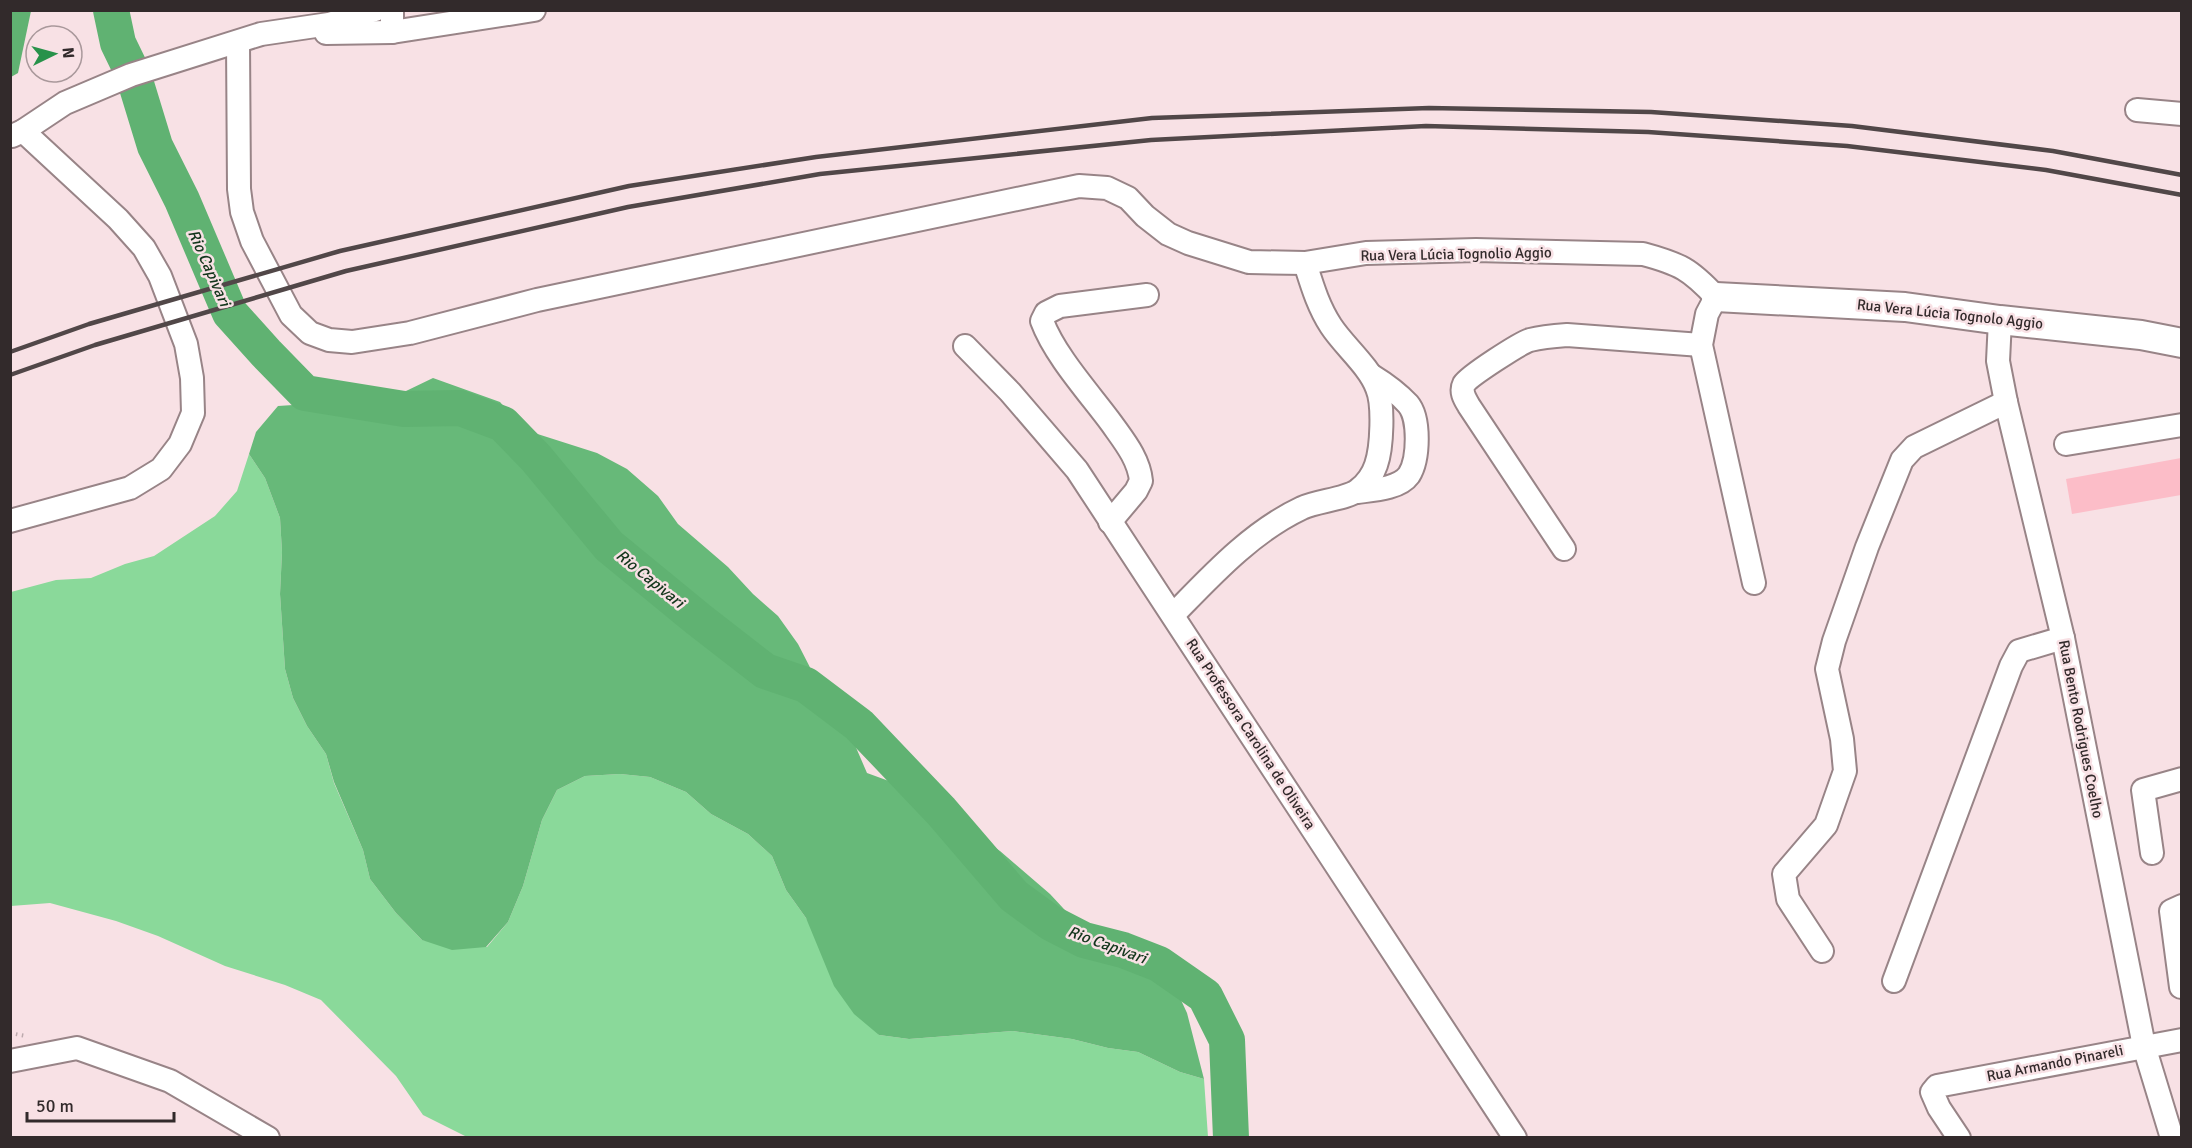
<svg xmlns="http://www.w3.org/2000/svg" width="2192" height="1148" font-family="Signika,sans-serif">
  <style>
    .green { fill: #8ad99a }
    .forest { fill: #67b979 }
    .water { fill: #60b272 }
    .lines { fill: none; stroke-linecap: round; stroke-linejoin: round }
    .river { stroke: #60b272; stroke-width: 36 }
    .building { fill: #fcbdc8 }
    .minor-casing { stroke: #988487; stroke-width: 26 }
    .tertiary-casing { stroke: #988487; stroke-width: 32 }
    .path { stroke: #bcaaad; stroke-width: 4; stroke-dasharray: 1.5 4.5; stroke-linecap: butt }
    .minor { stroke: #fff; stroke-width: 22 }
    .tertiary { stroke: #fff; stroke-width: 28 }
    .rail { stroke: #514748; stroke-width: 4.5 }
    .labels { text-anchor: middle; dominant-baseline: central; stroke-width: 5; stroke-linejoin: round; paint-order: stroke }
    .street-label { font-size: 15px; fill: #322a2b; stroke: #f8e1e5 }
    .water-label { font-size: 16px; font-style: italic; fill: #13361c; stroke: #f8e1e5 }
  </style>
  <rect width="100%" height="100%" fill="#f8e1e5"/>
  <path class="green" d="M249,454L265,478L280,518L282,552L280,594L285,669L293,698L307,726L326,754L334,783L363,850L370,879L396,913L422,940L487,947L508,922L523,886L542,820L557,790L585,776L620,774L650,777L686,792L711,814L748,834L772,856L786,890L806,918L879,1035L909,1039L1013,1031L1072,1039L1108,1048L1138,1052L1180,1072L1204,1079L1208,1137H467L423,1115L396,1076L321,1000L285,985L225,966L158,936L116,921L50,903L11,906V592L56,580L91,578L125,564L154,556L215,516L237,491Z"/>
  <path class="forest" d="M433,378L500,402L525,430L597,453L627,469L658,496L678,524L728,567L753,594L778,616L798,644L818,683L845,722L867,773L908,788L939,815L969,830L1000,851L1050,894L1076,922L1143,969L1174,985L1187,1013L1204,1079L1180,1072L1138,1052L1108,1048L1072,1039L1013,1031L909,1039L879,1035L854,1014L834,986L806,918L786,890L772,856L748,834L711,814L686,792L650,777L620,774L585,776L557,790L542,820L523,886L508,922L486,947L452,950L422,940L396,913L370,879L363,850L334,782L326,754L307,726L293,698L285,669L280,594L282,552L280,518L265,478L249,454L256,432L278,406L353,401L376,408L377,405Z"/>
  <path class="water" d="M11,10L31,11L18,73L11,77Z"/>
  <g class="lines">
    <path class="river" d="M111,10L118,43L133,74L155,146L182,200L230,313L266,353L305,393L404,409L460,408L503,424L536,458L609,546L698,619L765,671L806,685L859,725L941,811L1014,896L1051,923L1084,940L1123,950L1159,964L1205,996L1227,1040L1231,1138"/>
  </g>
  <path class="building" d="M2181,458V495L2072,514L2066,479Z"/>
  <g class="lines">
    <defs>
      <g id="minor">
        <path d="M392,32V10"/>
        <path d="M326,33L392,32L534,10"/>
        <path d="M238,42L239,189L242,212L252,241L291,315L310,333L329,340L352,342L410,333L537,300L1079,186L1107,188L1128,198L1145,216L1168,234L1188,243L1249,262L1305,263L1366,253L1476,250L1643,254C1680,264 1690,269 1716,297L1707,314L1701,345L1754,583"/>
        <path d="M2137,110L2182,114"/>
        <path d="M12,136L23,131L65,103L131,75L261,34L329,24L375,10"/>
        <path d="M2000,320L1998,361L2006,402L2063,638L2144,1046L2172,1138"/>
        <path d="M965,346L1010,392L1077,470L1515,1138"/>
        <path d="M2066,444L2182,425"/>
        <path d="M1357,492C1372,490 1399,489 1409,475C1419,459 1420,418 1408,404C1397,392 1384,383 1371,375"/>
        <path d="M10,521L130,488L161,469L180,444L193,413L192,378L186,344L160,276L144,248L118,219L23,131"/>
        <path d="M1110,522L1136,491L1141,481C1139,459 1124,441 1112,424C1090,394 1055,356 1042,321L1046,313L1060,306L1147,295"/>
        <path d="M1564,549L1469,406C1465,399 1460,392 1464,384C1469,376 1520,343 1530,340C1542,337 1554,336 1567,335L1701,345"/>
        <path d="M1173,615C1211,576 1251,532 1302,508C1316,501 1347,499 1358,490C1366,484 1373,474 1376,465C1382,448 1384,404 1377,388C1369,366 1344,346 1331,326C1318,306 1312,285 1305,263"/>
        <path d="M2152,853L2143,790L2182,779"/>
        <path d="M1822,951L1788,899L1784,874L1826,825L1845,771L1842,739L1827,669L1834,641L1867,547L1902,460L1914,447L2006,402"/>
        <path d="M1894,981L2011,666L2019,651L2063,638"/>
        <path d="M2181,987L2171,911L2182,906"/>
        <path d="M10,1061L77,1048L170,1081L268,1138"/>
        <path d="M1959,1138L1939,1108L1932,1092L1937,1086L2182,1040"/>
      </g>
      <path id="tertiary" d="M1716,297L1905,307L2000,320L2141,335L2182,343"/>
    </defs>
    <use href="#minor" class="minor-casing"/>
    <use href="#tertiary" class="tertiary-casing"/>
    <path class="path" d="M10,1033L26,1036"/>
    <use href="#minor" class="minor"/>
    <use href="#tertiary" class="tertiary"/>
    <g class="rail">
      <path d="M10,352L89,324L340,251L629,186L816,157L1152,118L1429,108L1651,112L1852,126L2053,151L2182,175"/>
      <path d="M10,375L95,345L346,271L628,207L820,174L1151,140L1426,126L1648,132L1847,146L2046,170L2182,195"/>
    </g>
  </g>
  <g class="labels">
    <g class="street-label">
      <text transform="translate(1456 254) rotate(-1)">Rua Vera Lúcia Tognolio Aggio</text>
      <text transform="translate(1950 314) rotate(6)">Rua Vera Lúcia Tognolo Aggio</text>
      <text transform="translate(2081 729) rotate(79)">Rua Bento Rodrigues Coelho</text>
      <text transform="translate(1251 734) rotate(57)">Rua Professora Carolina de Oliveira</text>
      <text transform="translate(2055 1063) rotate(-11)">Rua Armando Pinareli</text>
    </g>
    <g class="water-label">
      <text transform="translate(209 268) rotate(66)">Rio Capivari</text>
      <text transform="translate(650 579) rotate(39)">Rio Capivari</text>
      <text transform="translate(1107 945) rotate(20)">Rio Capivari</text>
    </g>
  </g>
  <rect width="2192" height="1148" fill="none" stroke="#322a2b" stroke-width="24"/>
  <g transform="translate(54 54) rotate(85)"><circle r="28" fill="#f8e1e5" stroke="#a9989b" stroke-width="1.5"/>
  <path d="M0-4.5L10 22L0 15L-10 22Z" fill="#28924a"/>
  <text y="-9" font-size="16" font-weight="bold" text-anchor="middle" fill="#322a2b">N</text>
  </g>
  <path d="M27 1112v9h147v-9" fill="none" stroke="#322a2b" stroke-width="3"/>
  <text x="36" y="1112" font-size="18" fill="#322a2b" stroke="#f8e1e5" stroke-width="4.5" paint-order="stroke">50 m</text>
</svg>
